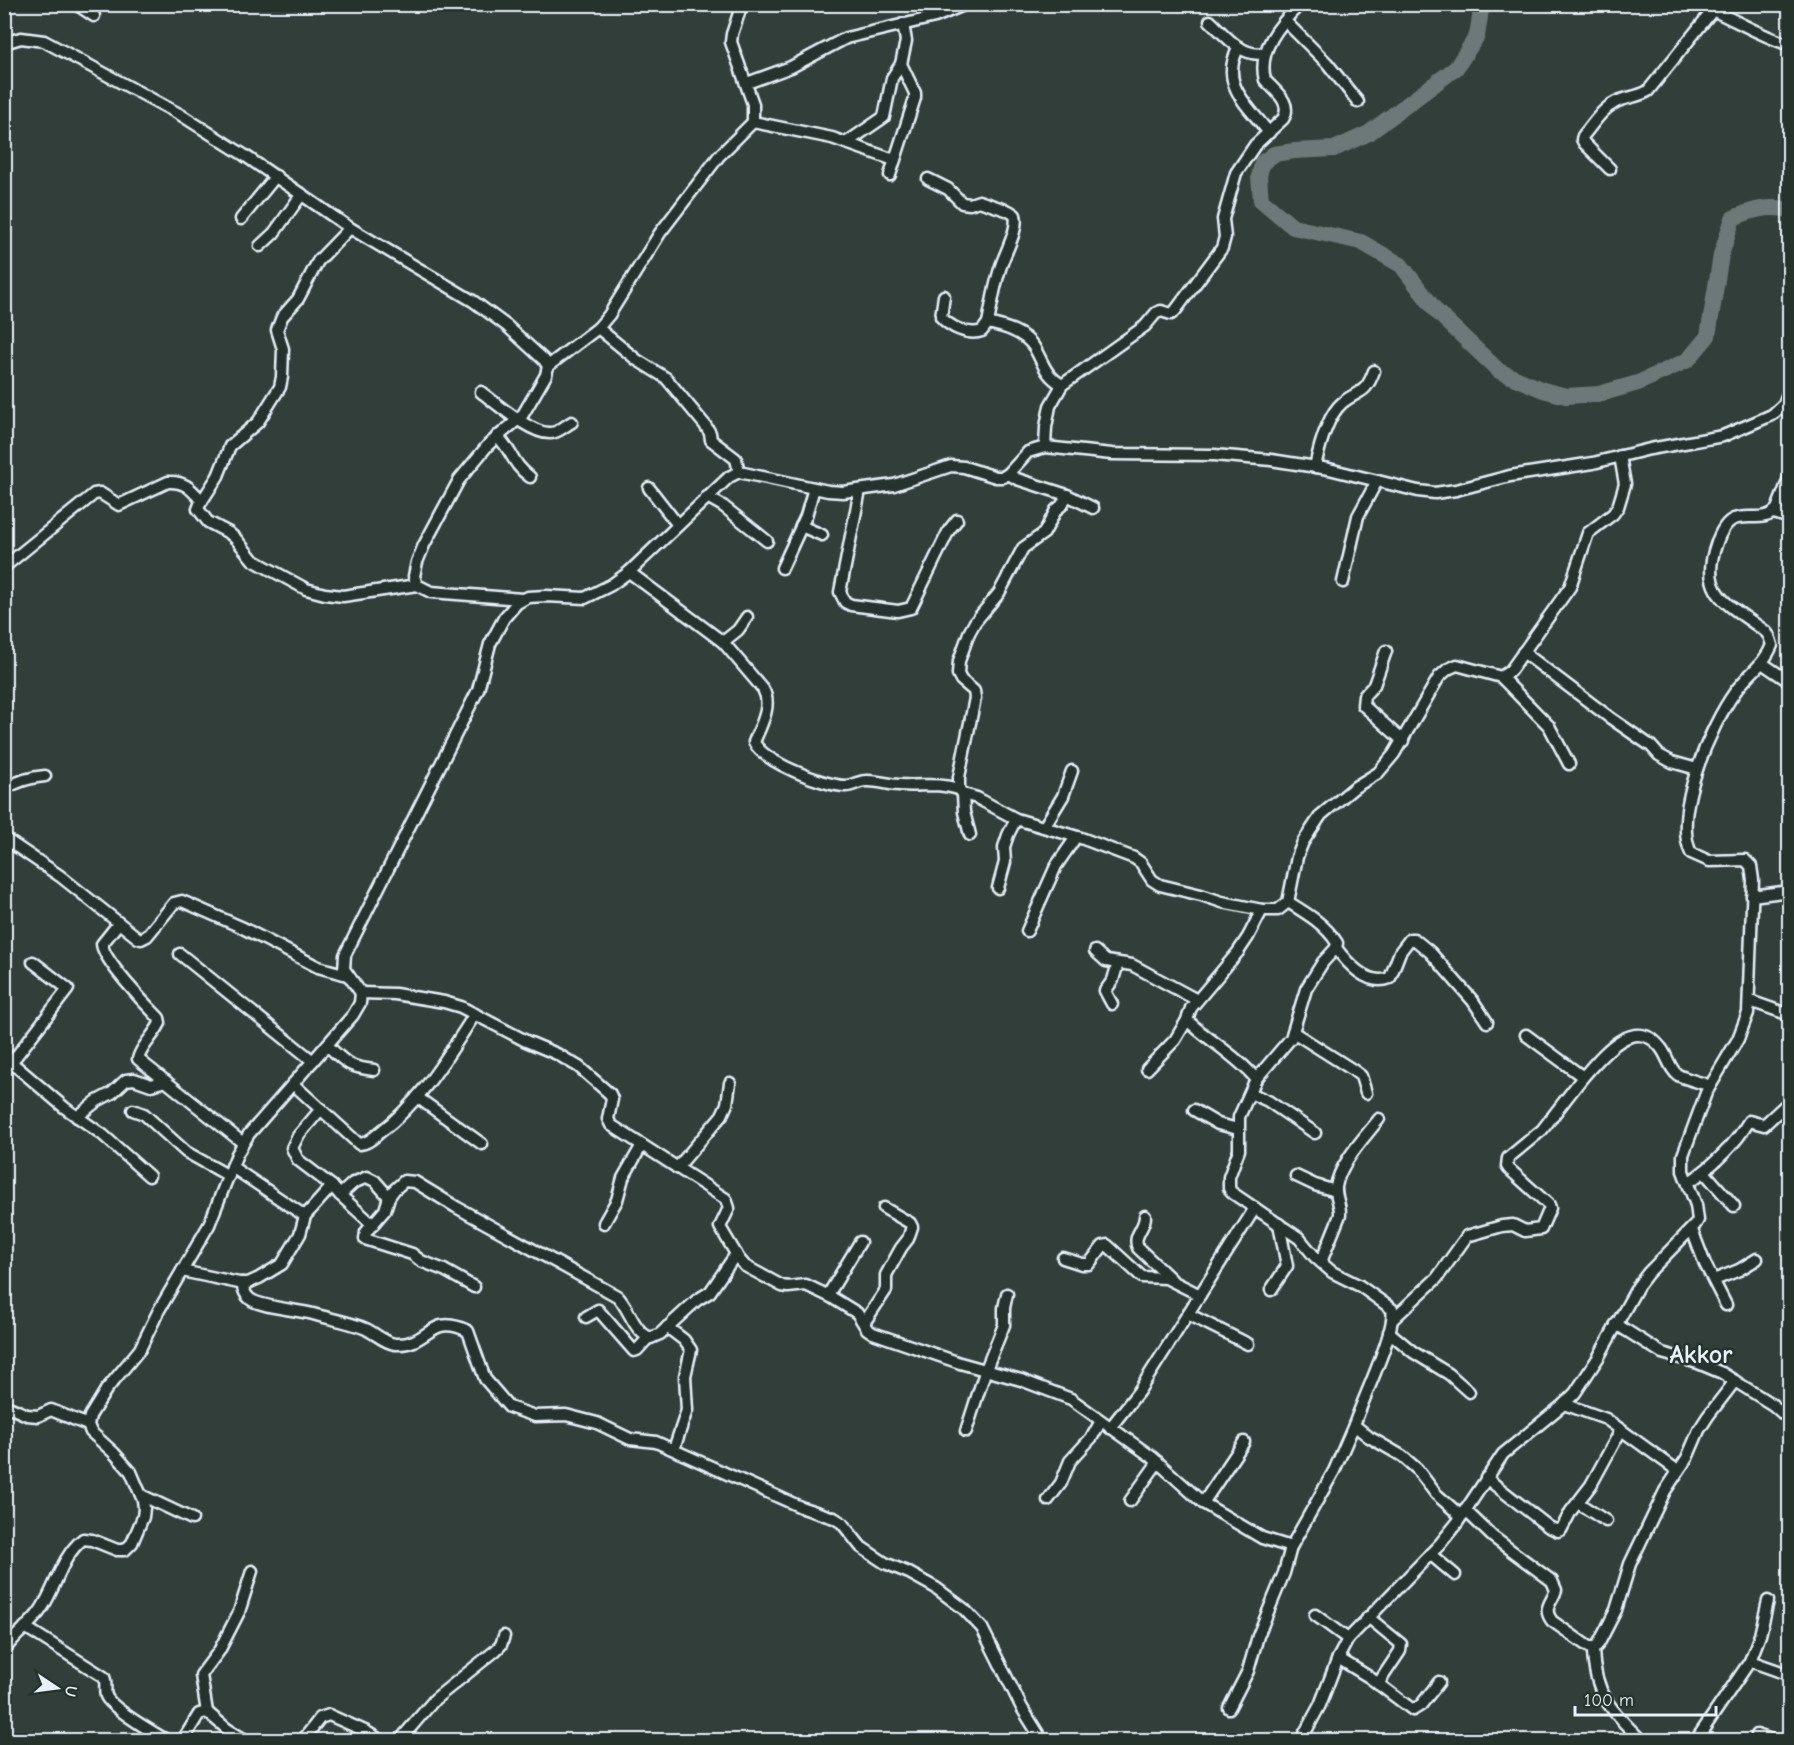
<svg xmlns="http://www.w3.org/2000/svg" width="1794" height="1745" font-family="'Comic Neue',sans-serif">
  <style>
    .lines { fill: none; stroke-linecap: round; stroke-linejoin: round }
    .river { stroke: #6d7978; stroke-width: 16 }
    .minor-casing { stroke: #e8f1f8; stroke-width: 15 }
    .minor { stroke: #26332d; stroke-width: 10 }
    .labels { text-anchor: middle; dominant-baseline: central; stroke-width: 5; stroke-linejoin: round; paint-order: stroke }
    .quarter-label { font-size: 26px; font-weight: bold; fill: #e8f1f8; stroke: #26332d }
  </style>
  <rect width="100%" height="100%" fill="#323e39"/>
  <filter id="ink" filterUnits="userSpaceOnUse"><feTurbulence type="fractalNoise" baseFrequency=".0167" numOctaves="2"/><feDisplacementMap in="SourceGraphic" scale="12" xChannelSelector="R" yChannelSelector="G"/><feConvolveMatrix kernelMatrix="1 2 1 2 8 2 1 2 1" color-interpolation-filters="sRGB"/></filter>
  <g filter="url(#ink)">
    <g class="lines">
      <path class="river" d="M1482,4L1477,36L1456,68L1369,133L1334,149L1294,151L1274,154L1262,163L1259,177L1261,200L1293,227L1361,242L1401,265L1437,312L1499,371L1543,390L1566,396L1599,394L1638,383L1688,360L1708,336L1721,255L1733,218C1752,210 1768,205 1790,210"/>
      <defs>
        <g id="minor">
          <path d="M76,4L94,16"/>
          <path d="M1698,4C1730,16 1757,35 1790,45"/>
          <path d="M1210,21C1225,35 1242,58 1264,53"/>
          <path d="M1285,21L1327,63L1358,102"/>
          <path d="M4,43L21,38L44,41L181,115L244,155L350,228L473,301L507,326L544,360L548,366L546,375L522,416L488,445L459,480L424,545L417,562L414,576L417,585L431,592L522,599"/>
          <path d="M1239,47C1218,84 1248,105 1269,133"/>
          <path d="M747,83L791,67L846,38L935,17L966,4"/>
          <path d="M753,122L832,138L894,160"/>
          <path d="M846,143L884,117L892,78L901,64"/>
          <path d="M1610,169L1584,143L1582,139L1583,136C1593,124 1602,109 1616,102C1627,97 1638,97 1648,91L1713,10"/>
          <path d="M890,175L915,98V93L901,64L906,41L903,24"/>
          <path d="M928,179L948,189L962,203L970,204L979,201L1009,211L1015,215C1019,228 1006,251 1002,263C995,282 992,303 988,323C1005,327 1024,332 1034,347C1044,364 1044,374 1062,385"/>
          <path d="M241,219L276,176"/>
          <path d="M350,228L318,261L298,299L282,317L277,330L283,349L282,377L280,387L258,422L230,446L218,476L200,504L198,509L208,522L229,533L236,539L253,560L306,589L325,594L343,596L417,585"/>
          <path d="M260,246L274,233L302,194"/>
          <path d="M944,296L941,317C950,327 968,336 982,331L988,323"/>
          <path d="M598,328L637,360L666,378L705,425L710,433L711,440L736,459L739,472"/>
          <path d="M548,366L598,328L609,315L660,233L719,156L753,122V104L731,42L732,34L742,4"/>
          <path d="M481,392C496,403 532,435 551,433C558,433 566,425 572,422"/>
          <path d="M1784,404L1790,418"/>
          <path d="M497,436C512,450 512,464 530,477"/>
          <path d="M1045,447L1046,427L1050,406L1062,385L1145,326L1156,313L1161,311L1171,314L1175,311L1222,248L1225,237L1223,219L1236,173L1255,145L1283,119C1293,103 1275,91 1265,80C1257,50 1280,24 1300,4"/>
          <path d="M1315,467C1319,448 1327,416 1342,403C1359,389 1365,396 1374,371"/>
          <path d="M1008,474L1017,479L1067,495L1093,508"/>
          <path d="M649,488L678,525"/>
          <path d="M860,490L840,592L845,602L851,605L898,611L911,608L949,530L957,520"/>
          <path d="M1067,495L1062,505L1056,510L1044,533L1023,548L999,593L975,622L969,633L959,661L958,674L961,680L974,691L975,698L959,777V789L963,794L977,798L1016,819L1081,838L1134,858L1141,863L1152,880L1160,885L1201,895L1222,902L1262,910"/>
          <path d="M707,497L723,506L767,541"/>
          <path d="M1774,513L1790,518"/>
          <path d="M801,526L822,535"/>
          <path d="M4,567L94,494L100,493L119,505L168,482C185,481 191,489 202,501"/>
          <path d="M782,568L806,516L814,488"/>
          <path d="M629,572L723,642L763,689C773,706 760,727 754,742C763,762 823,785 844,786C852,787 858,781 866,781C877,780 888,785 899,785C922,787 934,782 959,789"/>
          <path d="M1343,582L1358,516L1377,481"/>
          <path d="M723,642L738,630L747,617"/>
          <path d="M1386,651L1374,685L1364,696L1363,705L1403,741"/>
          <path d="M1523,652L1609,717L1651,746L1659,755L1672,762L1697,769"/>
          <path d="M1762,663L1790,682"/>
          <path d="M1501,677L1549,726L1569,764"/>
          <path d="M4,789C18,781 30,777 45,776"/>
          <path d="M963,794L964,812L970,835"/>
          <path d="M1044,827L1063,796L1072,771"/>
          <path d="M4,838L60,876L138,938L141,939L147,936L174,903L182,901L241,927L318,967L347,975"/>
          <path d="M998,888L1005,862L1004,847L1008,835L1016,819"/>
          <path d="M1752,896L1790,891"/>
          <path d="M1288,902C1306,913 1325,924 1337,943L1336,948C1348,964 1368,987 1390,978L1400,952L1410,939H1414L1430,952L1473,1001L1487,1022"/>
          <path d="M118,924L102,944C103,960 146,1005 159,1018L160,1023C154,1036 141,1046 138,1059L243,1143"/>
          <path d="M1027,931L1056,866L1076,837"/>
          <path d="M1095,951L1106,961L1132,965L1197,1000"/>
          <path d="M180,954L313,1061"/>
          <path d="M361,993L395,994L444,1002L461,1007L526,1041L557,1054L579,1067L610,1094L612,1099L608,1119L611,1125L726,1199L729,1208L720,1227L739,1259L745,1266L782,1286L788,1287L806,1285L831,1297L857,1313L867,1329L873,1333L960,1363L1021,1380L1071,1399L1152,1457L1203,1503L1262,1538L1291,1547L1334,1471L1354,1425"/>
          <path d="M1750,1001L1790,1015"/>
          <path d="M1112,1004L1105,991L1113,980L1118,963"/>
          <path d="M1293,1032L1353,1070L1361,1076L1366,1093"/>
          <path d="M328,1046C346,1063 348,1067 374,1070"/>
          <path d="M4,1056L65,1108L103,1135L149,1176"/>
          <path d="M1147,1069L1175,1040L1187,1020"/>
          <path d="M4,1072L68,989L33,962"/>
          <path d="M1583,1077C1601,1057 1634,1013 1661,1048C1667,1055 1670,1070 1678,1075C1688,1080 1700,1082 1710,1086"/>
          <path d="M1256,1079L1291,1038L1306,989L1323,962L1336,948"/>
          <path d="M293,1084L359,1144C367,1144 373,1138 379,1133C421,1102 447,1057 475,1014"/>
          <path d="M1250,1093L1268,1101L1315,1133"/>
          <path d="M417,1097L482,1144"/>
          <path d="M321,1109L298,1136L292,1148L298,1160L332,1186"/>
          <path d="M133,1110L144,1114L186,1152L229,1176"/>
          <path d="M1194,1110L1218,1124L1238,1129"/>
          <path d="M77,1117L97,1101L112,1093L126,1080L134,1079L151,1085L166,1081"/>
          <path d="M232,1167L305,1216"/>
          <path d="M677,1168L722,1115L727,1104L730,1083"/>
          <path d="M1704,1172L1734,1206"/>
          <path d="M1296,1176L1315,1185L1336,1191"/>
          <path d="M1688,1183C1711,1167 1735,1145 1749,1121L1764,1125L1790,1101"/>
          <path d="M340,1195L373,1225"/>
          <path d="M1145,1216C1145,1229 1132,1235 1138,1248L1171,1279"/>
          <path d="M604,1223L617,1200L623,1178L642,1145"/>
          <path d="M1692,1230L1705,1264L1726,1305"/>
          <path d="M1063,1258L1082,1264H1089L1103,1246L1107,1245L1142,1277L1166,1278L1200,1295"/>
          <path d="M1321,1262L1340,1215C1341,1205 1335,1197 1336,1187C1339,1164 1365,1137 1379,1119"/>
          <path d="M182,1271L239,1283H248L259,1278L282,1264L300,1234L305,1216L332,1186L340,1195L353,1183L367,1177L375,1181L389,1197"/>
          <path d="M1714,1280L1739,1270L1757,1259"/>
          <path d="M242,1283C243,1289 245,1295 250,1299C260,1307 298,1310 313,1314C330,1319 350,1322 366,1329C376,1334 385,1343 395,1344C430,1346 429,1312 468,1331L485,1379L509,1407L535,1416L566,1415L597,1423L630,1439L656,1442L803,1508L834,1518L842,1523L861,1547L885,1563L909,1573L936,1588L964,1609L982,1628L1022,1708L1042,1740"/>
          <path d="M474,1287L444,1270L421,1261L412,1254L365,1239L366,1232L385,1210L389,1197L394,1190L404,1181L415,1182L456,1207L617,1296C629,1307 634,1333 651,1338L660,1334L697,1300L710,1292L736,1254"/>
          <path d="M1271,1290L1287,1266L1279,1224"/>
          <path d="M828,1295L860,1242"/>
          <path d="M1188,1314L1248,1344"/>
          <path d="M586,1317L598,1310L634,1351L637,1350L649,1337"/>
          <path d="M1393,1319L1437,1278L1467,1236L1502,1226L1513,1225L1525,1231L1541,1229L1550,1208L1549,1205L1509,1169L1507,1166L1508,1158L1542,1130L1583,1077L1526,1035"/>
          <path d="M864,1323L886,1290V1275L901,1248L908,1239L912,1227L910,1223L884,1208"/>
          <path d="M1616,1324L1662,1353L1698,1363L1722,1373L1773,1405L1790,1420"/>
          <path d="M667,1327L684,1340L691,1350L685,1376L687,1410L674,1449"/>
          <path d="M1389,1332L1413,1352L1449,1374L1469,1392"/>
          <path d="M1564,1404L1606,1419L1678,1471"/>
          <path d="M4,1405L27,1415L38,1416L51,1410L88,1425"/>
          <path d="M1110,1428L1139,1391L1255,1208"/>
          <path d="M966,1431L986,1369L1004,1325V1308L1007,1294"/>
          <path d="M1486,1478L1549,1527L1558,1531L1561,1530L1571,1511L1591,1485L1621,1430"/>
          <path d="M141,1495L192,1519"/>
          <path d="M1048,1500L1061,1483L1070,1461L1092,1437L1101,1421"/>
          <path d="M1130,1501L1158,1462"/>
          <path d="M1203,1503L1244,1442"/>
          <path d="M1578,1503L1606,1521"/>
          <path d="M1465,1510L1493,1537L1552,1581L1556,1590C1552,1603 1542,1608 1552,1621L1593,1650"/>
          <path d="M1461,1516L1436,1494L1417,1469L1402,1456L1369,1437L1354,1425C1362,1401 1397,1329 1392,1309L1360,1286L1332,1272L1315,1257L1299,1238L1231,1192L1229,1188V1177L1239,1150V1117L1256,1079C1237,1056 1209,1041 1187,1020L1191,1008L1238,952L1248,937L1262,910H1278L1288,902L1297,857L1303,842L1321,815L1355,787L1378,773L1394,754L1439,677L1448,669L1457,665L1501,677L1510,671L1570,587L1588,533L1613,514L1618,507L1625,484L1620,456"/>
          <path d="M1430,1554L1455,1575"/>
          <path d="M1315,1615L1348,1639"/>
          <path d="M1368,1617L1401,1644L1400,1651L1378,1684"/>
          <path d="M25,1627L104,1677C107,1684 104,1690 106,1696C111,1708 154,1733 166,1740"/>
          <path d="M4,1651C14,1634 32,1625 42,1608C57,1585 61,1557 83,1539L92,1540L117,1550H125L132,1543L143,1517L144,1508L143,1500L131,1472L114,1453L91,1432L88,1425L90,1416L106,1390L140,1349L159,1310L209,1225L237,1154L249,1134L353,1015L360,1003L361,993L344,969L345,955L478,690L490,644L504,618L517,603L528,597L546,596L585,598L611,585L629,572L729,477L739,472L828,491L843,492L894,485L951,466L964,467L996,477H1003L1008,474L1028,452L1045,447L1112,454L1214,455L1271,460L1329,469L1418,491L1435,493L1456,490L1510,476L1593,463L1650,449L1723,436L1772,415L1784,404L1790,388"/>
          <path d="M1338,1658L1369,1677L1413,1710L1421,1705L1439,1682"/>
          <path d="M1750,1661L1760,1635L1768,1601"/>
          <path d="M1229,1708L1248,1671L1258,1636L1284,1573L1291,1547"/>
          <path d="M207,1712L201,1675L219,1651L239,1612L252,1571"/>
          <path d="M1757,1735L1772,1740"/>
          <path d="M183,1740L199,1714L207,1712L227,1729L245,1740"/>
          <path d="M303,1740L320,1718L329,1715L365,1731L380,1740"/>
          <path d="M400,1740L435,1699L495,1651L501,1645L504,1636"/>
          <path d="M1301,1740L1320,1705L1338,1658L1348,1639L1440,1544L1457,1523L1503,1454L1564,1404L1575,1393L1598,1358L1638,1286L1648,1273L1695,1225L1698,1220L1696,1205L1683,1171V1155L1706,1093L1738,1039L1748,1013L1753,880L1751,866L1745,860L1709,861L1691,853C1672,813 1711,725 1735,692C1746,676 1765,664 1772,645L1769,636L1766,632C1731,605 1698,596 1716,545C1719,536 1724,523 1734,519C1749,513 1764,523 1777,509L1790,476"/>
          <path d="M1641,1740C1612,1712 1594,1693 1593,1650L1599,1643L1616,1610L1630,1564L1665,1491L1687,1458L1699,1430L1708,1416L1735,1381"/>
          <path d="M1696,1740L1750,1661L1790,1675"/>
          <path d="M1787,1740L1790,1734"/>
        </g>
      </defs>
      <use href="#minor" class="minor-casing"/>
      <use href="#minor" class="minor"/>
    </g>
  </g>
  <g class="labels">
    <g class="quarter-label">
      <text x="1701" y="1355">Akkor</text>
    </g>
  </g>
  <rect width="1794" height="1745" fill="none" stroke="#26332d" stroke-width="24"/>
  <rect x="12" y="12" width="1770" height="1721" fill="none" stroke="#e8f1f8" stroke-width="2" filter="url(#ink)"/>
  <g transform="translate(57 1688) rotate(103)" stroke="#26332d" stroke-width="4.5" paint-order="stroke">
  <path d="M0-4.5L10 22L0 15L-10 22Z" fill="#e8f1f8"/>
  <text y="-9" font-size="16" font-weight="bold" text-anchor="middle" fill="#e8f1f8">U</text>
  </g>
  <path d="M1575 1706v9h141v-9" fill="none" stroke="#e8f1f8" stroke-width="3"/>
  <text x="1584" y="1706" font-size="18" fill="#e8f1f8" stroke="#26332d" stroke-width="4.5" paint-order="stroke">100 m</text>
</svg>
